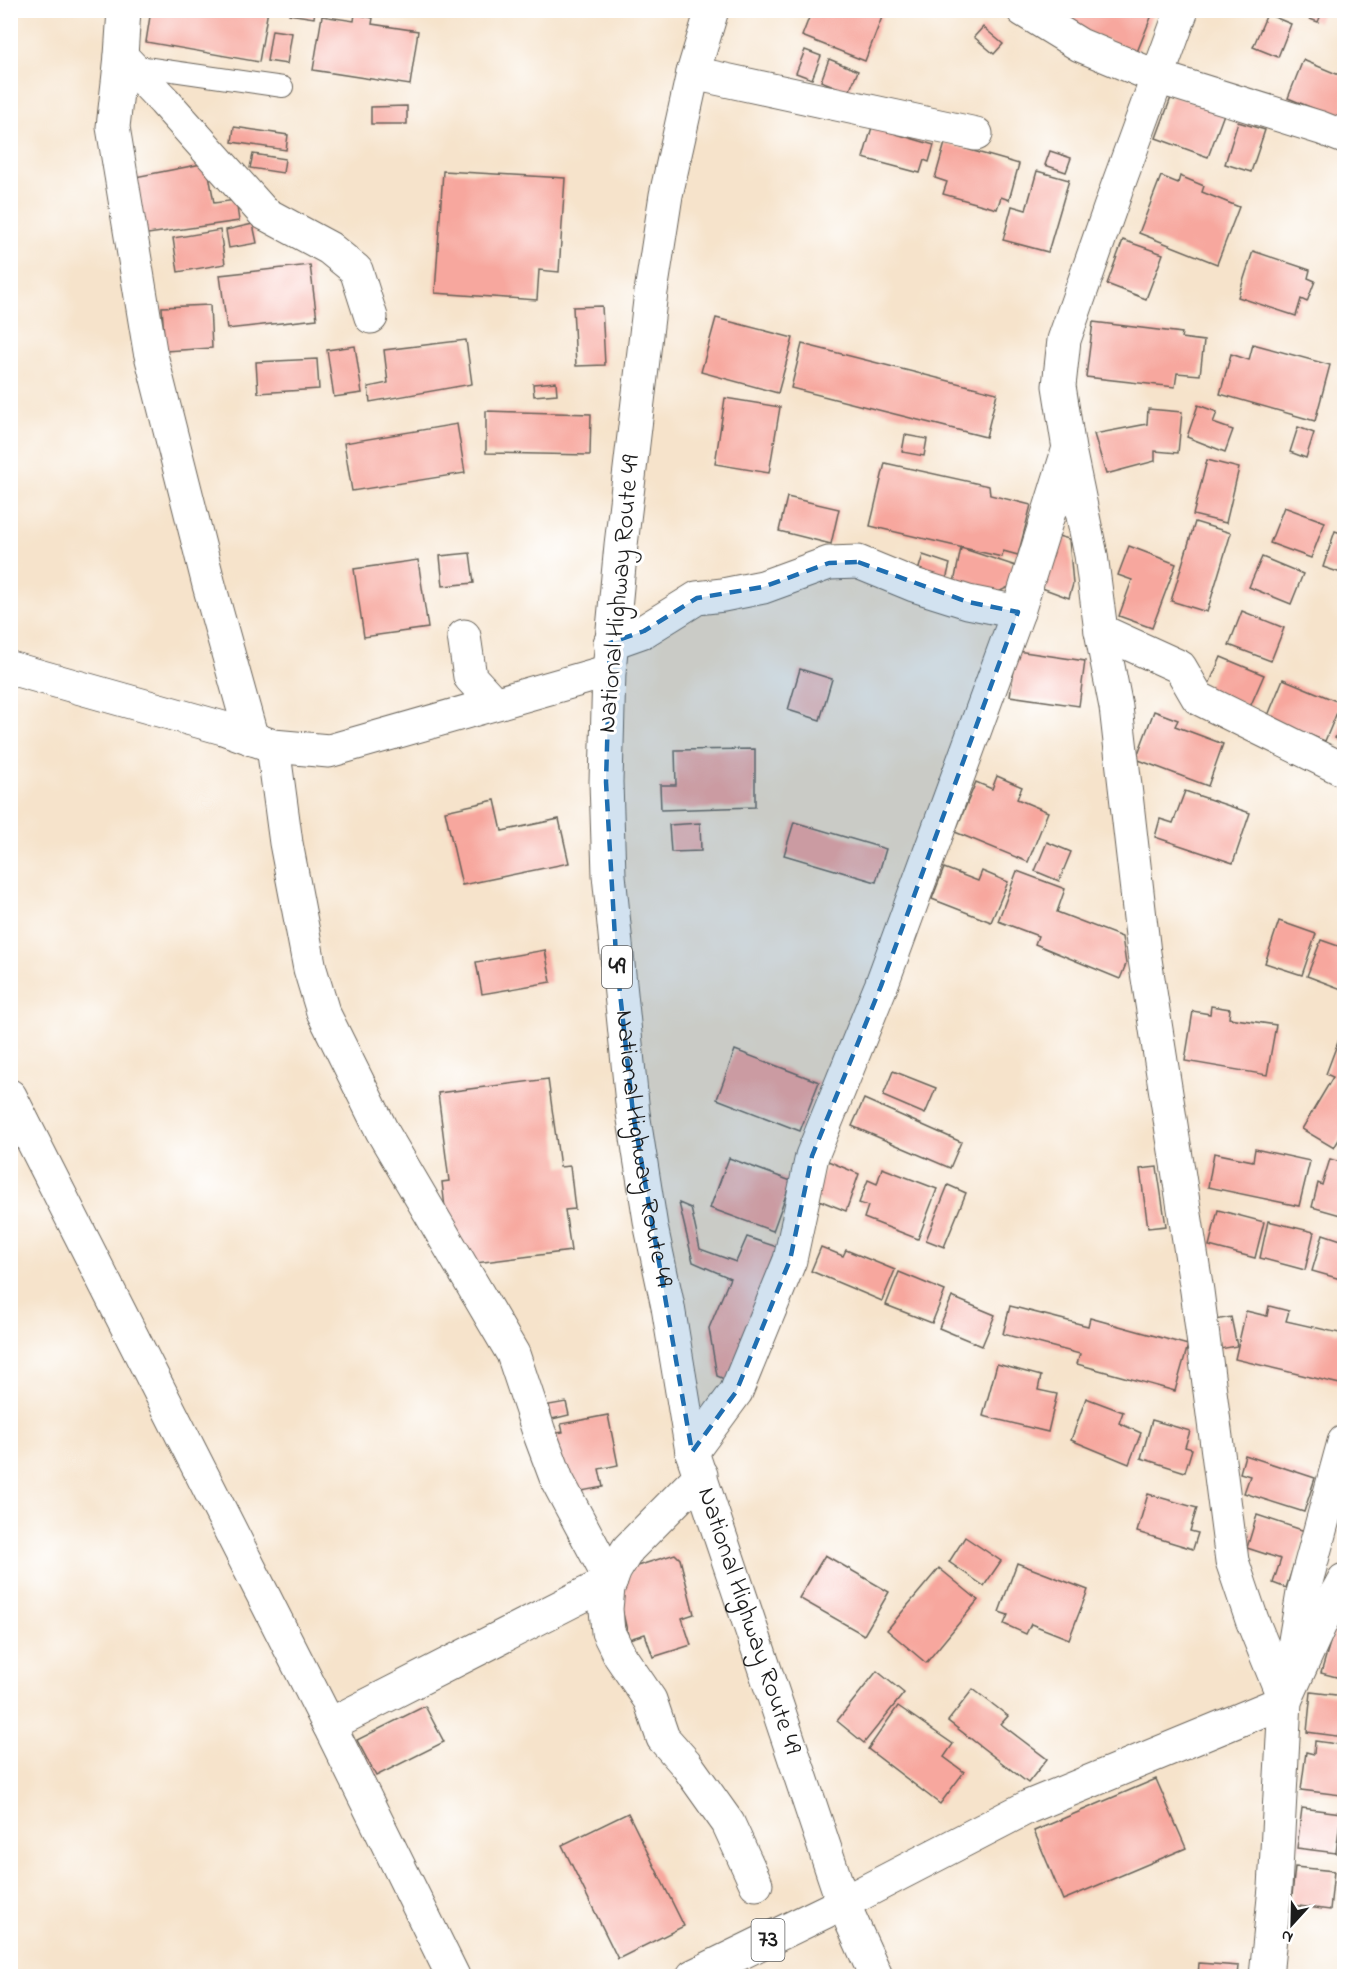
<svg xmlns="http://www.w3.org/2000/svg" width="1355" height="1987" font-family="'Indie Flower',sans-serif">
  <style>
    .building { fill: #f7a79e }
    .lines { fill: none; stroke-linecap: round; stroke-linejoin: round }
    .lane-casing { stroke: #686259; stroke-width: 22 }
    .street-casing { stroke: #686259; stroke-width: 35 }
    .primary-casing { stroke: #686259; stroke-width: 35 }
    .highway-casing { stroke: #686259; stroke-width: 35 }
    .lane { stroke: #fff; stroke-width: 20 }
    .street { stroke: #fff; stroke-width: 33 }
    .primary { stroke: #fff; stroke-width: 33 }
    .highway { stroke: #fff; stroke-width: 33 }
    .marked { fill: #1f6fb2; fill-opacity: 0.2; stroke: #1f6fb2; stroke-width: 4.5; stroke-dasharray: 12 8; stroke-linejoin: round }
    .labels { text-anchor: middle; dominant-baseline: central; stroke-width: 6; stroke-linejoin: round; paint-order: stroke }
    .shield { fill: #fff; stroke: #606060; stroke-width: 1.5 }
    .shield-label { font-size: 24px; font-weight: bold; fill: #1c1c1c }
    .street-label { font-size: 26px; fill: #1c1c1c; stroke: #fff }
  </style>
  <rect width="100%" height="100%" fill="#fff"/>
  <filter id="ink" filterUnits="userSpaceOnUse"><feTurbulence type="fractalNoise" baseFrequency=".0167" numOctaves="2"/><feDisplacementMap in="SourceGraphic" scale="12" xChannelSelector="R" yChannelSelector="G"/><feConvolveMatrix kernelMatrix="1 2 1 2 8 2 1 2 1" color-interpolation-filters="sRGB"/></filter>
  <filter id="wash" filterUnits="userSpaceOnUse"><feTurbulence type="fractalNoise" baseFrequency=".008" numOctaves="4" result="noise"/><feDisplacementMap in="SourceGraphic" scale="24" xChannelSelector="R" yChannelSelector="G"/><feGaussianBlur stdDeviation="1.35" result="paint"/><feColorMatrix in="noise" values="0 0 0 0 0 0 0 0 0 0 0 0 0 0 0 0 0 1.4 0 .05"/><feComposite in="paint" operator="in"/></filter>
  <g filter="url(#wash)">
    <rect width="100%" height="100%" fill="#f6e3cb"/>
    <g id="blocks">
      <g class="building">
        <path d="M151,10H268L259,62L146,42Z"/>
        <path d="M289,10H315L314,18L289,14Z"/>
        <path d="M812,10L884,12L865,61L802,36Z"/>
        <path d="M1064,10H1154L1137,52L1059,21Z"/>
        <path d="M1304,10H1323L1318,22L1302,16Z"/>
        <path d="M355,14L373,18L372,24L418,31L410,85L313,70L322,16L354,21Z"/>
        <path d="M1267,14L1291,24L1278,57L1253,47Z"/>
        <path d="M983,27L1003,44L994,54L974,37Z"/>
        <path d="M272,30L292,33L287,64L267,61Z"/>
        <path d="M805,50L821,56L812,79L796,73Z"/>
        <path d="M829,59L858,71L849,92L821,81Z"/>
        <path d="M1303,60L1344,77V121L1288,98Z"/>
        <path d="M1172,95L1224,114L1208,157L1156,138Z"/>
        <path d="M407,106V124H371V107Z"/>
        <path d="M1238,122L1265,130L1251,172L1225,164Z"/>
        <path d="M234,127L288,135L286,150L232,142Z"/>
        <path d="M872,127L934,145L929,162L924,160L920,173L863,158Z"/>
        <path d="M945,143L1019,164L1009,200L1001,197L997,209L943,194L947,182L935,178Z"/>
        <path d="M1050,151L1071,158L1066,172L1045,165Z"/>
        <path d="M253,154L285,159L283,173L250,168Z"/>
        <path d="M207,163L214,203L236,200L239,221L141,235L130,178Z"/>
        <path d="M443,171L565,178L559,272L539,270L537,300L435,293Z"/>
        <path d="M1037,171L1069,180L1048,252L1003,240L1012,206L1026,210Z"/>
        <path d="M1161,176L1178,183L1180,176L1204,186L1202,192L1239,207L1217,264L1139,233Z"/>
        <path d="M253,224L257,243L229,248L226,230Z"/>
        <path d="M220,230L225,264L178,272L173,238Z"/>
        <path d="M1123,240L1163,254L1146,299L1107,284Z"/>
        <path d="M1253,251L1310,270L1308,278L1315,281L1307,302L1301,299L1296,316L1238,297Z"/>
        <path d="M310,265L317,319L227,329L220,275Z"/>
        <path d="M210,305L212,348L165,351L162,307Z"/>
        <path d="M602,306L605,365L576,366L573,307Z"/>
        <path d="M716,318L793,338L778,393L701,372Z"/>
        <path d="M1093,322L1182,333L1181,338L1204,341L1200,375L1177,373L1175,387L1086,377Z"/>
        <path d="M466,340L472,384L370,402L368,387L388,383L384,350Z"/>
        <path d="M802,344L997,393L986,437L791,388Z"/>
        <path d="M1253,344L1330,365L1315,421L1220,394L1231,354L1249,360Z"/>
        <path d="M355,346L362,393L334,397L327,350Z"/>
        <path d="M317,359L319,389L258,393L256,362Z"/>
        <path d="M556,382L557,394L534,396L533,384Z"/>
        <path d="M725,398L780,407L769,473L715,464Z"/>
        <path d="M1198,405L1217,412L1213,423L1233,430L1225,452L1187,437Z"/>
        <path d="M1148,409L1182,412L1178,453L1155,451V461L1106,474L1094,434L1147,424Z"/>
        <path d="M486,411L591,414L590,455L486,453Z"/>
        <path d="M457,424L465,473L352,491L344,443Z"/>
        <path d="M1298,427L1314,433L1306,458L1290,452Z"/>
        <path d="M905,435L927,439L924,456L902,452Z"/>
        <path d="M1207,460L1239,468L1226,523L1193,515Z"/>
        <path d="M885,463L989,486L990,495L1031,505L1018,555L1003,551L1002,557L870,526Z"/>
        <path d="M787,497L839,509L831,544L779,531Z"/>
        <path d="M1284,507L1325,522L1311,558L1270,543Z"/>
        <path d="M1195,522L1231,533L1207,612L1171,601Z"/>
        <path d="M1335,531L1344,534V574L1323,567Z"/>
        <path d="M1058,536L1069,539L1073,584L1069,598L1042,588Z"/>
        <path d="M1129,546L1176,564L1152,628L1119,616L1132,580L1118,575Z"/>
        <path d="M961,548L1016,566L1013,585L996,593L954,583Z"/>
        <path d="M470,553L474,583L443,586L440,556Z"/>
        <path d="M923,555L950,564L946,580L918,571Z"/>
        <path d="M1262,557L1303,574L1291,604L1249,587Z"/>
        <path d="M418,560L428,628L364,637L354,569Z"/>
        <path d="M1242,611L1284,628L1271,661L1229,645Z"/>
        <path d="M1017,651L1085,661L1079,706L1010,696Z"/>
        <path d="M1221,657L1264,675L1250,707L1207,689Z"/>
        <path d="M800,669L832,679L820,720L788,710Z"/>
        <path d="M1283,679L1341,703L1325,741L1267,718Z"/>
        <path d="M1154,711L1178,720L1175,726L1223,744L1208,786L1136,759Z"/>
        <path d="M1344,715V742L1335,738Z"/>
        <path d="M755,749V807L661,810L660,785H676L675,750Z"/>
        <path d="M997,776L1022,787L1017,799L1048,812L1028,862L955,832L976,782L992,789Z"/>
        <path d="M1185,791L1250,813L1233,863L1155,837L1160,819L1173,823Z"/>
        <path d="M495,800L502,831L559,819L569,863L462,885L445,811Z"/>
        <path d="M794,822L886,849L876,882L784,855Z"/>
        <path d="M700,823L701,851L671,852L669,825Z"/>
        <path d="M1047,842L1071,852L1059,881L1035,871Z"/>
        <path d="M944,868L978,881L982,871L1008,882L991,922L932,899Z"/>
        <path d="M1017,871L1065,889L1057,912L1122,937L1126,964L1120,979L1035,944L1038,936L998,921Z"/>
        <path d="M1279,921L1316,934L1302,975L1265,963Z"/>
        <path d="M1321,940L1344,948V990L1307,976Z"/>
        <path d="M545,950L551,982L482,994L476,962Z"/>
        <path d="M1211,1006L1230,1009L1229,1018L1276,1025L1267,1075L1185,1061L1193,1011L1210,1014Z"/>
        <path d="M1344,1026V1131L1334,1148L1302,1129L1333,1077L1326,1074Z"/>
        <path d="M735,1050L819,1082L800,1131L717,1099Z"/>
        <path d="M893,1071L936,1088L925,1114L883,1096Z"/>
        <path d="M548,1079L560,1167L570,1166L575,1209L565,1210L571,1251L460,1265L447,1225L442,1182L449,1181L438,1093Z"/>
        <path d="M864,1099L961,1142L950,1168L852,1126Z"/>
        <path d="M1255,1149L1310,1161L1299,1206L1208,1187L1214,1153L1253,1161Z"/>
        <path d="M729,1158L791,1181L773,1231L710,1208Z"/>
        <path d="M1330,1159L1344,1163V1216L1312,1207L1318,1183L1322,1185Z"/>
        <path d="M828,1161L859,1174L846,1211L814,1198Z"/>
        <path d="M1157,1167L1166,1226L1148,1228L1140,1169Z"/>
        <path d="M882,1168L937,1189L918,1239L864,1218L868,1206L859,1203L868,1180L877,1184Z"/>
        <path d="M948,1185L966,1193L944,1247L926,1240Z"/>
        <path d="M679,1203L691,1208L700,1249L736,1262L747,1237L777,1247L729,1381L717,1376L709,1328L730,1278L693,1262Z"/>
        <path d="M1218,1210L1264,1222L1255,1258L1209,1246Z"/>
        <path d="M1268,1221L1314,1232L1305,1270L1260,1258Z"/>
        <path d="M1323,1234L1344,1241V1280L1312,1271Z"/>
        <path d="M821,1247L843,1256L846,1250L895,1270L882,1301L811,1271Z"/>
        <path d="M899,1272L945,1291L932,1323L886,1305Z"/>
        <path d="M952,1297L995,1315L982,1346L939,1328Z"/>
        <path d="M1010,1306L1088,1326L1090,1318L1188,1345L1175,1391L1077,1364L1080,1354L1003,1334Z"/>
        <path d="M1269,1306L1289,1311L1286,1321L1344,1334V1385L1235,1359L1246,1311L1267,1316Z"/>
        <path d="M1231,1317L1237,1346L1220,1349L1215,1320Z"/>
        <path d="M997,1364L1041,1376L1038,1390L1057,1394L1048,1432L983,1416Z"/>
        <path d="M1086,1398L1123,1412L1119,1423L1141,1433L1129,1464L1071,1440Z"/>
        <path d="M566,1402L569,1415L552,1419L549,1405Z"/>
        <path d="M608,1415L618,1465L599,1469L603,1487L571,1493L552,1434L563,1432L561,1424Z"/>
        <path d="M1152,1420L1190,1431L1185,1447L1192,1449L1185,1472L1141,1458Z"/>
        <path d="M1245,1455L1315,1478L1304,1512L1244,1493L1250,1476L1240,1473Z"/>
        <path d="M1148,1494L1197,1508L1190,1531L1198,1533L1193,1549L1137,1532Z"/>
        <path d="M1257,1515L1305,1531L1286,1588L1273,1583L1281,1559L1247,1548Z"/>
        <path d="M965,1537L1001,1561L984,1586L949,1562Z"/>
        <path d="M675,1554L680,1559L694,1614L682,1618L691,1645L653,1657L645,1634L629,1639L618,1592L634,1567Z"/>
        <path d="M825,1555L889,1592L864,1635L799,1598Z"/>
        <path d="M1017,1563L1088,1590L1069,1639L1031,1624L1026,1634L1004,1624L1008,1615L999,1612Z"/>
        <path d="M939,1568L978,1600L926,1663L887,1630Z"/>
        <path d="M1339,1612L1344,1613V1679L1321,1673Z"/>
        <path d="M877,1671L904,1693L864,1743L837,1721Z"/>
        <path d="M973,1689L1008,1716L1001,1724L1047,1759L1028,1783L948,1721Z"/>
        <path d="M1311,1692L1344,1696V1737L1307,1732Z"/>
        <path d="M425,1706L444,1742L376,1776L357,1740Z"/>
        <path d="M898,1706L953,1744L944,1757L964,1772L940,1804L868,1749Z"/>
        <path d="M1315,1741L1344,1745V1767L1341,1795L1301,1790L1306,1752L1314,1754Z"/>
        <path d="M1156,1779L1186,1848L1063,1900L1034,1831Z"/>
        <path d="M1302,1808L1341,1813L1336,1853L1297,1848Z"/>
        <path d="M628,1813L684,1926L618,1959L562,1845Z"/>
        <path d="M1295,1867L1334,1871L1330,1910L1291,1905Z"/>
        <path d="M1199,1963L1239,1966L1238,1976H1198Z"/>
      </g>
    </g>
  </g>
  <g filter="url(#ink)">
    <use href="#blocks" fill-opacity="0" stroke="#686259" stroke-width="1.5"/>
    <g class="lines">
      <defs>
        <path id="lane" d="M131,65L283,87"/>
        <g id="street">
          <path d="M124,10L121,56L164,101L264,213L329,248L356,270L371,317"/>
          <path d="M1023,10L1080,45L1157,77L1321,128L1344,137"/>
          <path d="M1182,10L1117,188L1064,340L1059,386L1069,449L1091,555L1101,631L1116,707L1144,953L1197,1291L1232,1561L1252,1620L1285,1701L1275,1888L1266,1976"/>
          <path d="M121,56L113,127L150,351L209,585L252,739"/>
          <path d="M693,73L976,134"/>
          <path d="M1101,631L1180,667L1198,698L1344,770"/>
          <path d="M464,636L470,677L494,703"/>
          <path d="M610,643L644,631L697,598L723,595L763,587L829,563L858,562L914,585L968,602L1018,612"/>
          <path d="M10,668L223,728L273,746L329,751L609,671"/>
          <path d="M273,746L286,843L310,969L323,1012L382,1131L513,1354L539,1432L557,1480L611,1581L329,1725"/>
          <path d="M10,1096L329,1725L453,1976"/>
          <path d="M692,1452L736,1392L790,1260L812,1156L881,986L1018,612L1068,451"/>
          <path d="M701,1475L628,1549L615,1570L608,1588L606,1609L608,1632L620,1656L650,1700L663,1738L686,1764L728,1823L756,1884"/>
          <path d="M1292,1658L1303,1593L1344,1442"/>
          <path d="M843,1903L1028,1807L1285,1701L1322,1620L1344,1580"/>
        </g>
        <path id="primary" d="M693,1976L843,1903"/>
        <g id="highway">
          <path id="s1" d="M712,10L693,73L666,195L651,292L621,545L609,671L606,782L609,875L633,1113L651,1227L668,1307L692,1452L843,1903L876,1976"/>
        </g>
      </defs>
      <use href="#lane" class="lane-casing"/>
      <use href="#street" class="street-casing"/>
      <use href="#primary" class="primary-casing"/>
      <use href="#highway" class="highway-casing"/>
      <use href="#lane" class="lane"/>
      <use href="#street" class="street"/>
      <use href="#primary" class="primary"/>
      <use href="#highway" class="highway"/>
    </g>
  </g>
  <path class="marked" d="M858,562L968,602L1018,612L881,986L812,1156L790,1260L736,1392L692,1452L633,1113L616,956L606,782L610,643L644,631L697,598L763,587L829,563Z"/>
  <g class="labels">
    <g class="shield">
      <rect x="602" y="946" width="30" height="42" rx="4.5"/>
      <rect x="751.5" y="1919" width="33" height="42" rx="4.5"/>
    </g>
    <g class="shield-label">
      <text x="617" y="967">49</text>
      <text x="768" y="1940">73</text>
    </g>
    <g class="street-label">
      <text transform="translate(620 594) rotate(-85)">National Highway Route 49</text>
      <text stroke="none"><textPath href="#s1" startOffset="1150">National Highway Route 49</textPath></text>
      <text stroke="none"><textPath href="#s1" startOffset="1636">National Highway Route 49</textPath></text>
    </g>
  </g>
  <rect width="1355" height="1987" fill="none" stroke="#fff" stroke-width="36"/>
  <g transform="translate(1292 1924) rotate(202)" stroke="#ffffff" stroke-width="4.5" paint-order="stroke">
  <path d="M0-4.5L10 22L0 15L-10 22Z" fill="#1c1c1c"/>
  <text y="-9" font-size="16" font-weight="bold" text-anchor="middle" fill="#1c1c1c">N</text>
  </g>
</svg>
